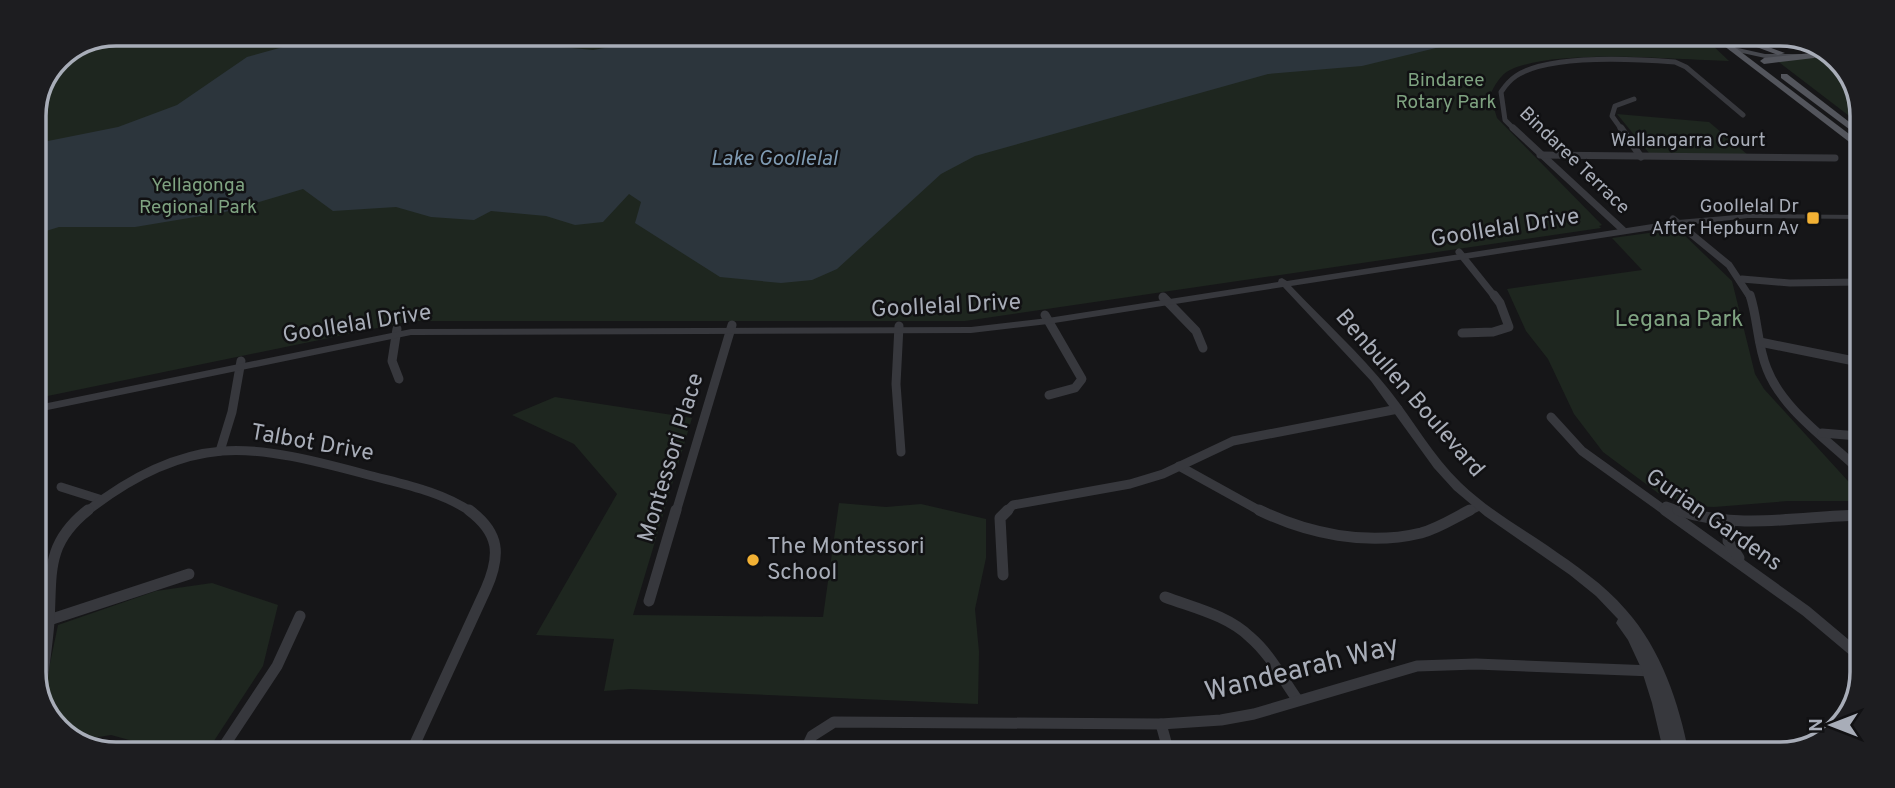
<svg xmlns="http://www.w3.org/2000/svg" width="1895" height="788" font-family="Overpass,sans-serif">
  <style>
    .green { fill: #1e261f }
    .water { fill: #2c353c }
    .lines { fill: none; stroke-linecap: round; stroke-linejoin: round }
    .minor-far3 { stroke: #37383d; stroke-width: 5 }
    .minor-far2 { stroke: #37383d; stroke-width: 7 }
    .minor-far1 { stroke: #37383d; stroke-width: 9 }
    .minor { stroke: #37383d; stroke-width: 11 }
    .tertiary { fill: #37383d; fill-rule: evenodd }
    .secondary { fill: #45474d; fill-rule: evenodd }
    .primary { fill: #53555c; fill-rule: evenodd }
    .poi-dot { fill: #f2b134; stroke: #111113; stroke-width: 2.5 }
    .labels { text-anchor: middle; dominant-baseline: central; stroke-width: 5; stroke-linejoin: round; paint-order: stroke }
    .far-park-label { font-size: 19px; fill: #7fa381; stroke: #111113 }
    .far-street-label { font-size: 19px; fill: #a8adb8; stroke: #111113 }
    .far-poi-label { font-size: 19px; fill: #a8adb8; stroke: #111113; text-anchor: end }
    .far-water-label { font-size: 21px; font-style: italic; fill: #7f9bb3; stroke: #111113 }
    .street-label { font-size: 23px; fill: #a8adb8; stroke: #111113 }
    .park-label { font-size: 23px; fill: #7fa381; stroke: #111113 }
    .poi-label { font-size: 23px; fill: #a8adb8; stroke: #111113; text-anchor: start }
    .near-street-label { font-size: 28px; fill: #a8adb8; stroke: #111113 }
    .rim { fill: none; stroke: #a8adb8; stroke-width: 3.5 }
  </style>
  <rect width="100%" height="100%" fill="#161618"/>
  <g class="green">
    <path d="M169,33L1706,39L1729,61C1676,60 1556,48 1510,70C1500,75 1495,85 1490,95L1497,118L1602,225L1599,226L1601,228L965,321H411L33,399V110L55,62L114,45Z"/>
    <path d="M1772,57L1835,58L1845,66L1852,85L1847,88C1860,98 1862,109 1861,125Z"/>
    <path d="M1617,114L1709,122L1748,155L1649,153Z"/>
    <path d="M1678,229L1732,281L1755,374L1764,389L1858,492V501H1788L1714,507L1695,506L1658,493L1603,452L1574,414L1548,359L1526,331L1507,289L1642,270L1612,238Z"/>
    <path d="M555,397L692,418L633,615L823,617L839,503L886,507L921,504L986,519V558L975,609L979,652L978,704L630,689L604,691L614,639L536,635L617,494L574,444L512,415Z"/>
    <path d="M212,583L278,605L263,666L210,747L206,749H162L111,735L74,741L50,722L42,702L58,625L156,591Z"/>
  </g>
  <path class="water" d="M360,34H450L458,37L593,50L678,35L1477,38L1362,66L1268,74L975,156L941,174L837,269L812,280L781,283L720,277L635,223L641,202L629,194L603,222L575,225L546,216L491,211L474,220L431,217L396,207L333,211L303,189L225,212L135,227H59L33,235V144L118,127L177,105L247,57L323,36Z"/>
  <g class="lines">
    <g class="minor-far3">
      <path d="M57,58L150,33"/>
      <path d="M1515,130L1505,120L1501,92C1505,86 1510,80 1516,76C1549,54 1636,59 1675,62L1686,67L1743,115"/>
      <path d="M1622,130L1612,116L1615,106L1634,99"/>
    </g>
    <g class="minor-far2">
      <path d="M1513,128L1623,230"/>
      <path d="M1621,128L1641,157"/>
      <path d="M1540,155L1835,158"/>
      <path d="M1673,219L1729,265L1750,297"/>
      <path d="M1459,252L1495,297"/>
      <path d="M1742,279L1790,283L1860,282"/>
    </g>
    <g class="minor-far1">
      <path d="M1750,295C1758,319 1757,345 1767,369C1783,410 1827,439 1858,469"/>
      <path d="M1163,297L1196,331L1203,348"/>
      <path d="M1045,315L1082,379L1075,388L1049,395"/>
      <path d="M899,326L896,384L901,452"/>
      <path d="M397,329L392,361L399,379"/>
      <path d="M1462,333L1493,332L1509,327L1500,303L1494,295"/>
      <path d="M1760,342L1859,362"/>
      <path d="M1551,417L1582,451L1667,512"/>
      <path d="M1822,433L1858,436"/>
      <path d="M220,451L232,412L241,361"/>
      <path d="M1179,466L1262,512"/>
      <path d="M61,487L99,499"/>
      <path d="M1666,506L1683,512"/>
      <path d="M86,512C124,482 172,455 222,451C269,447 330,465 376,477C407,485 444,493 471,512"/>
      <path d="M676,512L732,325"/>
      <path d="M1006,512L1013,505L1130,484L1163,474L1233,441L1398,409"/>
      <path d="M1467,512L1479,506"/>
    </g>
    <g class="minor">
      <path d="M1259,510C1308,534 1367,546 1421,533C1439,528 1454,518 1470,510"/>
      <path d="M1665,510L1806,611L1856,653"/>
      <path d="M1678,510C1735,530 1798,517 1858,515"/>
      <path d="M1730,522L1728,541L1739,558"/>
      <path d="M1003,575L1000,518L1008,510"/>
      <path d="M1165,597C1194,608 1227,615 1250,637C1270,654 1282,678 1297,699"/>
      <path d="M649,601L676,510"/>
      <path d="M49,620L189,574"/>
      <path d="M40,697C43,672 47,647 49,622C52,573 45,544 88,510"/>
      <path d="M1161,724L1169,753"/>
      <path d="M222,749L277,666L300,616"/>
      <path d="M412,750L486,589C501,555 500,533 469,510"/>
      <path d="M805,751L812,736L834,722L1161,724L1221,720L1254,714L1417,666L1476,664L1653,671"/>
    </g>
    <path class="tertiary" d="M1748,214L1860,215V219L1748,218L1678,226L1291,286C1324,321 1360,353 1390,391C1414,421 1433,456 1461,483C1487,508 1518,526 1548,546C1575,565 1604,584 1626,610C1661,649 1679,703 1689,754H1664L1652,703L1641,668L1628,640L1616,623L1618,619L1616,617L1596,596L1570,575L1485,516L1454,490L1434,468L1371,381L1283,287L1048,324L971,333L411,335L33,413V406L411,329L971,327L1048,318L1278,282L1279,279L1282,278L1287,281L1678,220Z"/>
    <path class="secondary" d="M1729,46L1765,54H1830L1835,58H1765L1729,50Z"/>
    <g class="primary">
      <path d="M1715,39H1724L1861,143V151Z"/>
      <path d="M1735,39H1747L1785,53L1778,55Z"/>
      <path d="M1811,53L1814,54V58L1764,64L1760,61L1764,58Z"/>
      <path d="M1781,74H1787L1861,131V138L1781,78Z"/>
    </g>
  </g>
  <g class="poi-dot">
    <rect x="1806" y="211" width="14" height="14" rx="3.5"/>
    <circle cx="753" cy="560" r="7"/>
  </g>
  <g class="labels">
    <g class="far-park-label">
      <text x="1446" y="81">Bindaree<tspan x="1446" dy="22">Rotary Park</tspan></text>
      <text x="198" y="186">Yellagonga<tspan x="198" dy="22">Regional Park</tspan></text>
    </g>
    <g class="far-street-label">
      <text x="1688" y="141">Wallangarra Court</text>
      <text transform="translate(1574 161) rotate(44)">Bindaree Terrace</text>
    </g>
    <g class="far-poi-label">
      <text x="1799" y="207">Goollelal Dr<tspan x="1799" dy="22">After Hepburn Av</tspan></text>
    </g>
    <g class="far-water-label">
      <text x="774" y="159">Lake Goollelal</text>
    </g>
    <g class="street-label">
      <text transform="translate(1505 229) rotate(-9)">Goollelal Drive</text>
      <text transform="translate(946 307) rotate(-3)">Goollelal Drive</text>
      <text transform="translate(357 325) rotate(-9)">Goollelal Drive</text>
      <text transform="translate(1409 394) rotate(49)">Benbullen Boulevard</text>
      <text transform="translate(312 444) rotate(10)">Talbot Drive</text>
      <text transform="translate(672 458) rotate(-73)">Montessori Place</text>
      <text transform="translate(1713 521) rotate(35)">Gurian Gardens</text>
    </g>
    <g class="park-label">
      <text x="1679" y="320">Legana Park</text>
    </g>
    <g class="poi-label">
      <text x="767" y="547">The Montessori<tspan x="767" dy="26">School</tspan></text>
    </g>
    <g class="near-street-label">
      <text transform="translate(1302 670) rotate(-14)">Wandearah Way</text>
    </g>
  </g>
  <path d="M0 0H1895V788H0ZM116 46H1780A70 70 0 0 1 1850 116V672A70 70 0 0 1 1780 742H116A70 70 0 0 1 46 672V116A70 70 0 0 1 116 46Z" fill="#1d1d20" fill-rule="evenodd"/>
  <path class="rim" d="M116 46H1780A70 70 0 0 1 1850 116V672A70 70 0 0 1 1780 742H116A70 70 0 0 1 46 672V116A70 70 0 0 1 116 46Z"/>
  <g transform="translate(1832 725) rotate(270)" stroke="#111113" stroke-width="5" paint-order="stroke">
  <path d="M0-5L12 26L0 18L-12 26Z" fill="#a8adb8"/>
  <text y="-10" font-size="19" font-weight="bold" text-anchor="middle" fill="#a8adb8">N</text>
  </g>
</svg>
